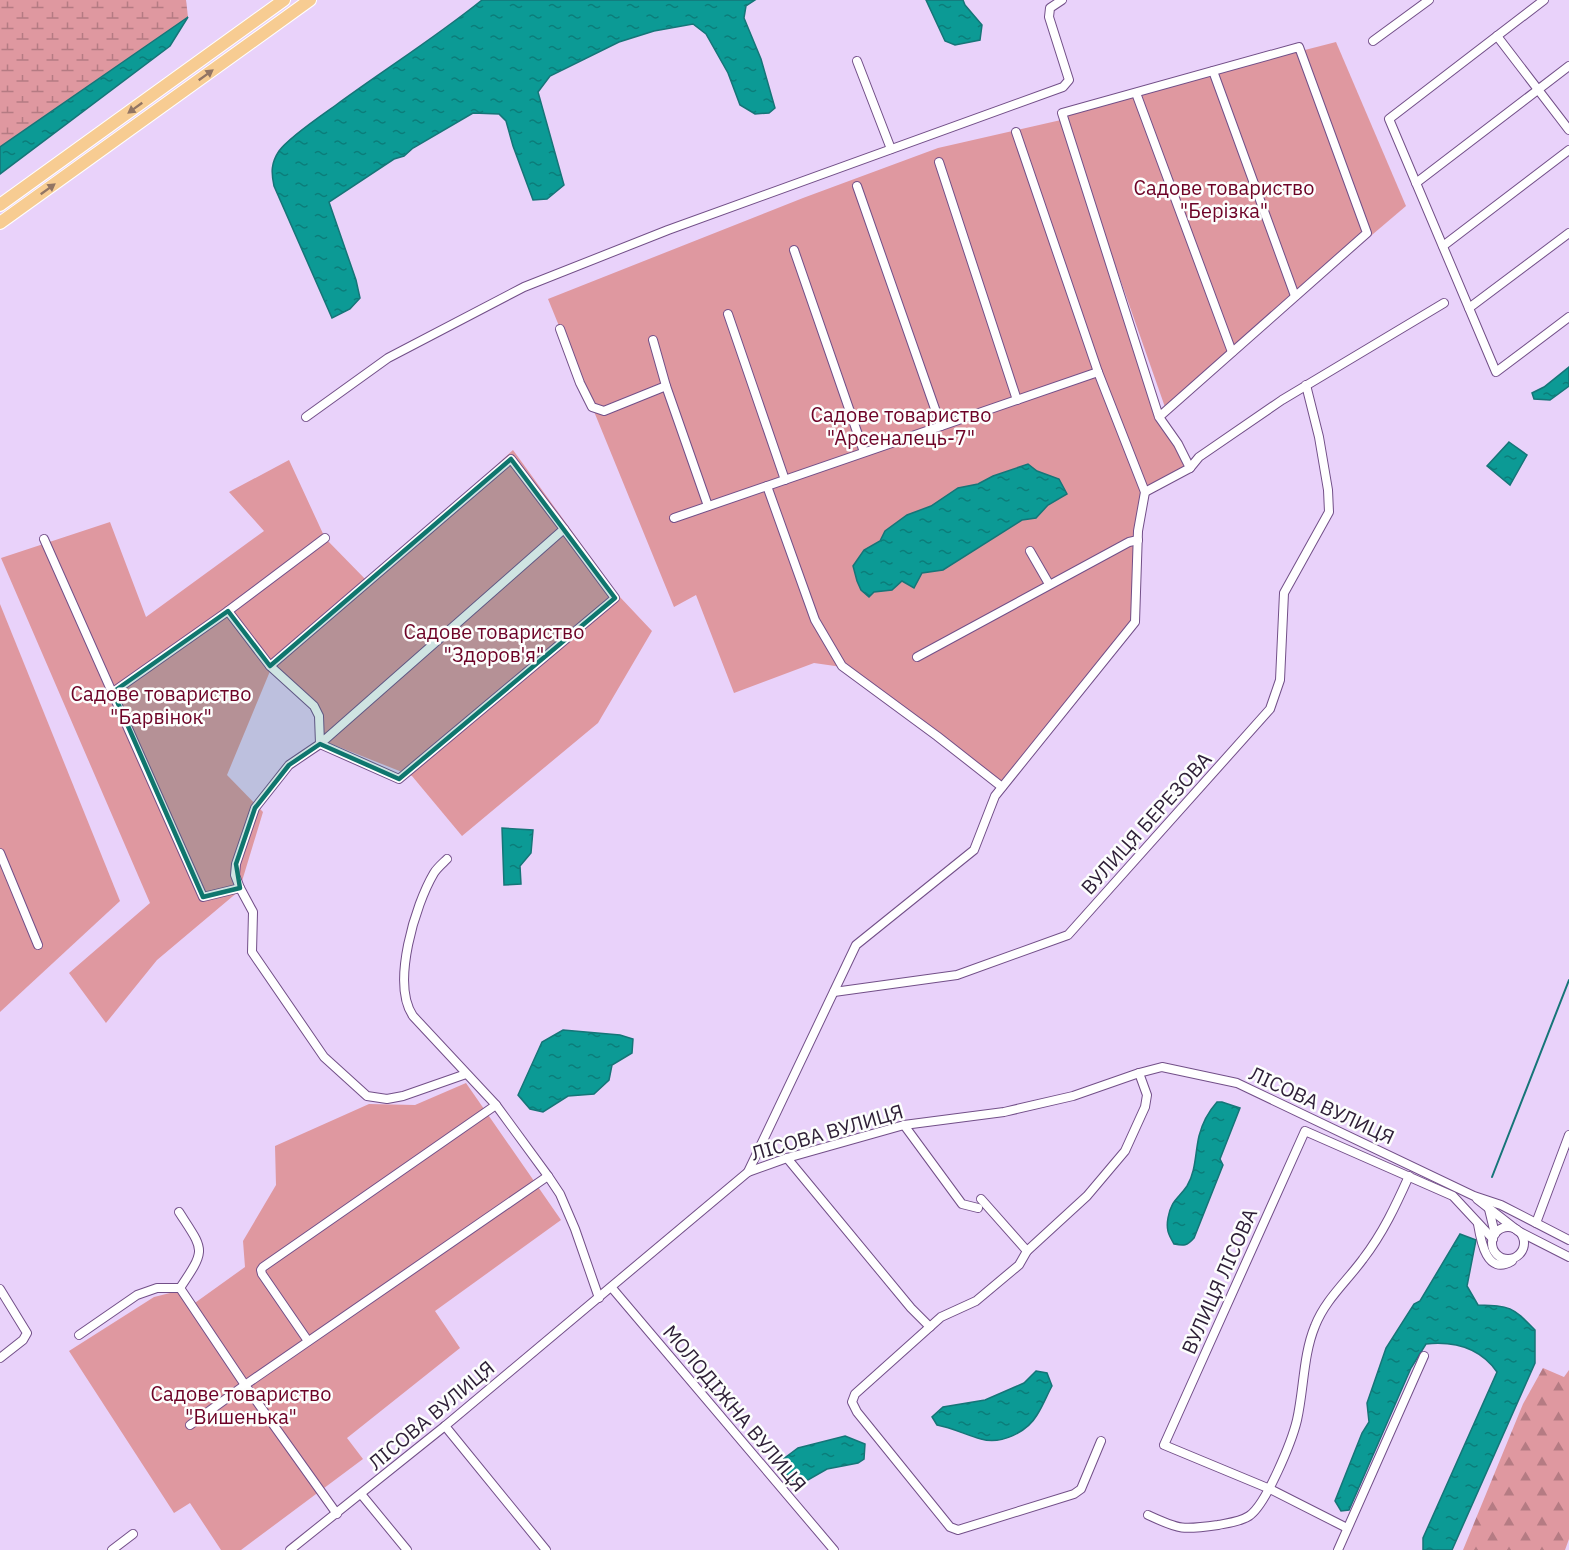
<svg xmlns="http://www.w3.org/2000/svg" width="1569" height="1550" font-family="'IBM Plex Sans',sans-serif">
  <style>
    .green { fill: #df98a0 }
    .forest { fill: url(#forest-firs) }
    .wetland { fill: url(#wetland-marsh) }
    .water { fill: url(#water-ripples); stroke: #167578; stroke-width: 1.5 }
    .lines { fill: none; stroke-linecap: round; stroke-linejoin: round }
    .stream { stroke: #167578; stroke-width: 2 }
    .minor-casing { stroke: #724f88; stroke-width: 10 }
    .primary-casing { stroke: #fff; stroke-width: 14 }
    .minor { stroke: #fff; stroke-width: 8 }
    .primary { stroke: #f7cc92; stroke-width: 12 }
    .oneway { fill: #927564 }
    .marked { fill: #0f766e; fill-opacity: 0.2; stroke: #0f766e; stroke-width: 4.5; stroke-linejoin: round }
    .labels { text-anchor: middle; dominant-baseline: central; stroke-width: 5; stroke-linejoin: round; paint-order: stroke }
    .park-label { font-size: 20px; fill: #6d0226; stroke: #fdfefd }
    .street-label { font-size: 20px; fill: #2d1e36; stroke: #fdfefd }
  </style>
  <defs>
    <pattern id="forest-firs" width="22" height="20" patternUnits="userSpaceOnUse" patternTransform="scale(1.5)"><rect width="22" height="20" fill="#df98a0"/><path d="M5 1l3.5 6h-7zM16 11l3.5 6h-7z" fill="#b57b83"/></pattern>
    <pattern id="wetland-marsh" width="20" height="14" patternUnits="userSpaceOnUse" patternTransform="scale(1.5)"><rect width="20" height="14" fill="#df98a0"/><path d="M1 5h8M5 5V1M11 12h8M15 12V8" fill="none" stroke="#b57b83"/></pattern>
    <pattern id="water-ripples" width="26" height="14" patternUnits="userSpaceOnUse" patternTransform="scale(1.5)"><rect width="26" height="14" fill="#0c9a95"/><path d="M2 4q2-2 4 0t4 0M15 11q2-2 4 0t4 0" fill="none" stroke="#0c7d7a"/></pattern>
  </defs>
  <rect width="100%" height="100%" fill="#e9d2fa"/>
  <g class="green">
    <path d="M1336,42L1406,206L1166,410L1062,113Z"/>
    <path d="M1061,120L1159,417L1190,468L1145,493L1135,622L1002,787L842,667L814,663L734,693L696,595L674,607L548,299L803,198L938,148Z"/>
    <path d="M513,450L619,596L652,631L598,723L462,836L412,776L319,739L318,705L273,664L227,775L263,812L239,891L157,960L106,1023L69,973L150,903L1,558L110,522L146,617L264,531L229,492L289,460L325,538L368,582Z"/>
    <path d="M0,604L120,901L0,1012Z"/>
    <path d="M466,1083L561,1220L435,1311L460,1348L347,1438L363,1459L241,1550H221L190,1503L174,1513L69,1351L154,1297L182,1290L192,1305L245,1267L243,1241L276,1185L275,1146L369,1104L415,1105Z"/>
  </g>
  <path class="forest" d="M1543,1368L1564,1377L1569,1370V1539L1565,1550H1463L1523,1404Z"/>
  <path class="wetland" d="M0,0H186L188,17L0,147Z"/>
  <g class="water">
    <path d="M482,0H755L746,6L744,18L761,59L775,108L769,113L755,114L740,105L728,73L706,34L693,24L654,31L619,42L550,76L538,92L564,185L547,199L533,200L513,146L506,121L499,114L473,113L413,148L404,156L394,159L329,202L356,280L360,298L350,309L332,318L274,186C271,172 271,163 279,151C288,138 322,115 336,105C385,69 435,38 482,0Z"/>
    <path d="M926,0H963L965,5L982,25L980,40L955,45L945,41Z"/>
    <path d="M188,17L170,46L0,174V147Z"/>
    <path d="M1569,367V386L1550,400L1534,399L1532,393L1544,387Z"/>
    <path d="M1509,442L1527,455L1510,485L1487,466Z"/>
    <path d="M1028,464L1037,471L1059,479L1067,494L1048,505L1036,518L1022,520L943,570L922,573L914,588L902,581L892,590L874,592L869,597L861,590L857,581L853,566L864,550L880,541L885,531L907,515L931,506L958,488L978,484L993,476Z"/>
    <path d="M502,828L533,830L531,853L520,866L521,884L504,885Z"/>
    <path d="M563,1030L620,1035L633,1039L632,1053L612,1065L609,1080L594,1094L568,1096L543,1112L530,1109L518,1095L542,1042Z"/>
    <path d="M1217,1102H1222L1240,1108L1220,1159L1223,1165L1194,1238C1187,1246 1184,1246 1174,1244C1168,1234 1166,1229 1168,1218C1171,1200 1179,1198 1187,1186C1196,1171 1195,1153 1199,1136C1202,1124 1209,1111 1217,1102Z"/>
    <path d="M1460,1234L1476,1240L1467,1286L1478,1305C1510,1306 1512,1306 1535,1330V1363L1452,1550H1423V1538L1497,1372C1480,1348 1455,1341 1426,1344L1411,1368L1349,1510L1341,1511L1335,1501L1362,1433L1369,1422L1367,1403L1386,1348L1414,1304L1420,1301Z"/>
    <path d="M1036,1371L1047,1373L1052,1386C1047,1395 1043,1406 1037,1415C1027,1432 1001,1445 981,1439C966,1435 953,1428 937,1425L932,1417L943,1407L985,1400L1024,1383Z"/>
    <path d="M845,1436L865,1444L864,1459L858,1463L827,1469L801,1484L787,1481L778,1463L798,1448Z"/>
  </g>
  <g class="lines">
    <path class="stream" d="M1492,1177L1569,980"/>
    <defs>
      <g id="minor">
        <path d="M1544,0L1389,119L1496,372L1569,317"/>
        <path d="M1497,36L1569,130"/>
        <path d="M1373,41L1429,0"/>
        <path d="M857,61L891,149"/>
        <path d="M1213,71L1295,296"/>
        <path d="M1136,93L1232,352"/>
        <path d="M939,162L1017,400"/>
        <path d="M1416,183L1569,66"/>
        <path d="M857,186L941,426"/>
        <path d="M1443,246L1569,150"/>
        <path d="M794,250L864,452"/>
        <path d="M1469,308L1569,233"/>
        <path d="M728,314L785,480"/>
        <path d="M560,329L580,383L592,407L604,411L666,386"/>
        <path d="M653,340L666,386L708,506"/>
        <path d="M306,417L388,358L524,287L668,230L1063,87L1069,80L1049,17L1050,8L1062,0"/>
        <path d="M1190,468L1199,457L1282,400L1444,303"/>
        <path d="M767,486L815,620L842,666L937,736L1002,787"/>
        <path d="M1145,492L1190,468L1178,444L1159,417L1062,113L1299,47L1367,233L1159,417"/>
        <path d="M674,518L1098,372"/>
        <path d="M44,539L203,897L240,888L253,912L252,952L324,1057L367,1096L387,1099L403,1096L466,1074"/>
        <path d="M1030,551L1049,584"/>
        <path d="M228,611L325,538"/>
        <path d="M917,657L1129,542L1138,540"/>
        <path d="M113,692L228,611L270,666L511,459L564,529"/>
        <path d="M0,853L38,945"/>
        <path d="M447,859C443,863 437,868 434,873C415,905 391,984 413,1016L496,1105L548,1176L560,1194L575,1229L599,1298"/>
        <path d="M240,888L235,875L236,864L255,808L289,765L320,744L564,529L615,598L399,779L320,744L319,716L314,706L270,666"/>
        <path d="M834,992L957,975L1068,935L1270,709L1280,680L1284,593L1329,512L1328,490L1319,437L1306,385"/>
        <path d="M904,1125L962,1204L978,1208"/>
        <path d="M787,1158L911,1308L930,1327"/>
        <path d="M748,1172L856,945L974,850L995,796L1135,622L1138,531L1145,492L1098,372L1016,132"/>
        <path d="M981,1199L1027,1251L1087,1196L1125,1151L1145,1107L1147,1095L1139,1073"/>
        <path d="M1477,1199L1518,1231L1569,1257"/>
        <path d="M1489,1209L1495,1234"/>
        <path d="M179,1212C204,1251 207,1248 180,1288L245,1385L337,1514"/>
        <path d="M1536,1223L1569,1135"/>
        <path d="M1478,1224C1481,1242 1487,1276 1512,1261"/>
        <circle cx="1508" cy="1243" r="16"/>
        <path d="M1027,1251L1019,1265L976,1301L941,1317L855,1394L852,1402L857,1412L950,1527L958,1530L1074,1494L1081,1489L1101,1441"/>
        <path d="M612,1288L834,1550"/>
        <path d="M0,1289L27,1333L23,1340L0,1358"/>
        <path d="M79,1335L137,1295L157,1288H180"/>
        <path d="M308,1341L262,1274L261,1270L263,1267L496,1105"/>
        <path d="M190,1425L245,1385L548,1176"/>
        <path d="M445,1426L546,1550"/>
        <path d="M361,1494L407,1550"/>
        <path d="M1148,1515C1180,1530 1183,1530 1218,1525C1228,1523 1240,1522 1249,1516C1266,1505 1292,1441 1297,1420C1304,1389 1303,1355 1315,1326C1325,1300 1347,1281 1363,1259C1383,1233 1396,1205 1409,1176"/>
        <path d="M1347,1528L1270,1489L1164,1445L1305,1131L1453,1196L1493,1239"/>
        <path d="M112,1550L133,1534"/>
        <path d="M290,1550L445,1426L748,1172L787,1158L904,1125L1004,1112L1073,1096L1139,1073L1162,1067L1237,1083L1474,1196L1501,1205L1569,1240"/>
        <path d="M1338,1550L1424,1356"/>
      </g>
      <g id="primary">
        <path d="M0,205L284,0"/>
        <path d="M0,223L310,0"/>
      </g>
    </defs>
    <use href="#minor" class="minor-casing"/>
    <use href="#primary" class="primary-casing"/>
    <use href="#minor" class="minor"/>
    <use href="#primary" class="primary"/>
  </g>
  <defs><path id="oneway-solid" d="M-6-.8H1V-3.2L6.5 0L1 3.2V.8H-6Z" transform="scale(1.5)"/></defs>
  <g class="oneway">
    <use href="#oneway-solid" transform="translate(206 75) rotate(-36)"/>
    <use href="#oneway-solid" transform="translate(135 108) rotate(144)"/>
    <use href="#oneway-solid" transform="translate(48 189) rotate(-36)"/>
  </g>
  <path class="marked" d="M511,459L615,598L399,779L320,744L289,765L255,808L236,864L240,888L203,897L113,692L228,611L270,666Z"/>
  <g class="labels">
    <g class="park-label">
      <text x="1224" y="187">Садове товариство<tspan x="1224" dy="23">"Берізка"</tspan></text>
      <text x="901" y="414">Садове товариство<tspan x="901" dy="23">"Арсеналець-7"</tspan></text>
      <text x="494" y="631">Садове товариство<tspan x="494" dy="23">"Здоров'я"</tspan></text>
      <text x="161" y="693">Садове товариство<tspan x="161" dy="23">"Барвінок"</tspan></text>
      <text x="241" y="1393">Садове товариство<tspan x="241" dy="23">"Вишенька"</tspan></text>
    </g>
    <g class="street-label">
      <text transform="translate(1146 823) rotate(-48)">ВУЛИЦЯ БЕРЕЗОВА</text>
      <text transform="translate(1322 1105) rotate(25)">ЛІСОВА ВУЛИЦЯ</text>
      <text transform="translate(827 1132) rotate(-16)">ЛІСОВА ВУЛИЦЯ</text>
      <text transform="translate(1219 1281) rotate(-66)">ВУЛИЦЯ ЛІСОВА</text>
      <text transform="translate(735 1408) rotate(50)">МОЛОДІЖНА ВУЛИЦЯ</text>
      <text transform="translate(431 1415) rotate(-40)">ЛІСОВА ВУЛИЦЯ</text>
    </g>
  </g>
</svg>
